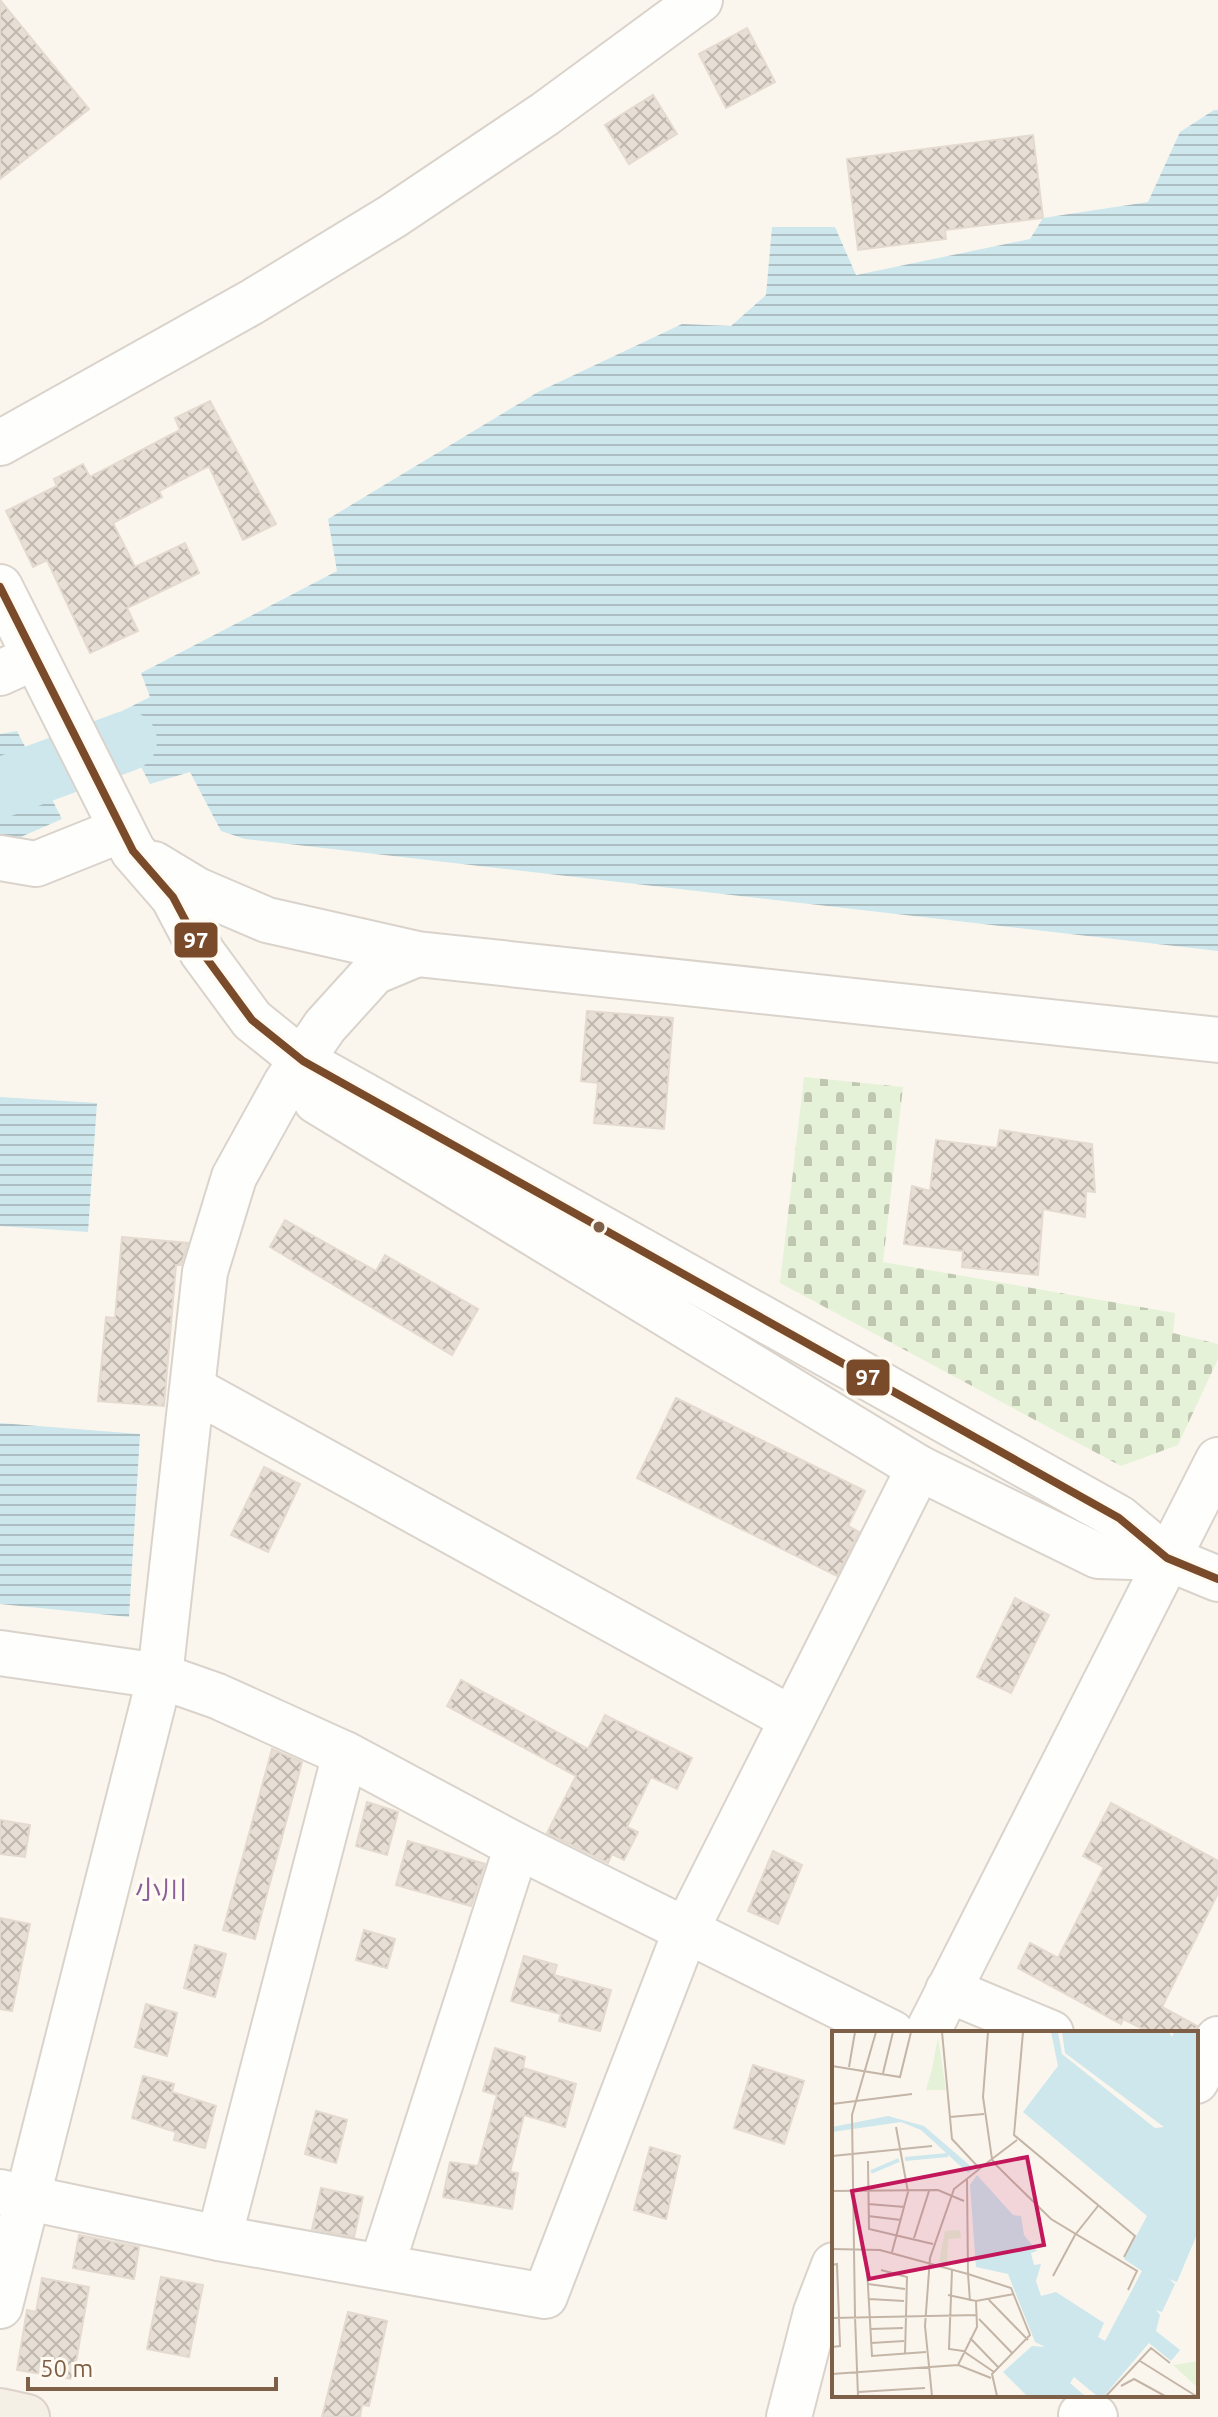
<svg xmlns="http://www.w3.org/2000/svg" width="1218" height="2417" font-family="Ubuntu,'Noto Sans JP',sans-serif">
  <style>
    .cemetery { fill: url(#cemetery-stones) }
    .water { fill: url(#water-rules) }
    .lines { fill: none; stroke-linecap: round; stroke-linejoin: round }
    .river { stroke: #cde7ed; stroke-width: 60 }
    .building { fill: url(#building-cross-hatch); stroke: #e4dacf; stroke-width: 2 }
    .minor-casing { stroke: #dad3cc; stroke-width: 48 }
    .major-casing { stroke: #dcd2ca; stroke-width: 48 }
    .minor { stroke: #fefefc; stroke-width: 44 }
    .major { stroke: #f4f0e6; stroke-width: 44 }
    .bus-1-casing { stroke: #fffbf2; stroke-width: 14 }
    .bus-1 { stroke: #7a4b2a; stroke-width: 8 }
    .bus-dot { fill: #7e5f48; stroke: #fffbf2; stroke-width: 3 }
    .labels { text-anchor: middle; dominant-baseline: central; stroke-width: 7; stroke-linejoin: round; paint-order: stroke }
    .quarter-label { font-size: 26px; fill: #8b609a; stroke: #fffbf2 }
    .inset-river { fill: none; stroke: #cde7ed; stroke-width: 4 }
    .inset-road { fill: none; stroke: #c4b5a7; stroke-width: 2 }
    .view { fill: #c2185b; fill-opacity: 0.15; stroke: #c2185b; stroke-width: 4 }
    .inset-edge { fill: none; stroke: #7e5f48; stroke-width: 4 }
    .line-badge { stroke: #fffbf2; stroke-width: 3 }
    .badge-label { font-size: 22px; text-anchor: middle; font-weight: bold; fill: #fff }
  </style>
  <defs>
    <pattern id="cemetery-stones" width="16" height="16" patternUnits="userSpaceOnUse" patternTransform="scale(2)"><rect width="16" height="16" fill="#e5f2d7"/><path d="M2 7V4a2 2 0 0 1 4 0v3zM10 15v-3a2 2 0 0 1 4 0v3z" fill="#bfc7b0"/></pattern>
    <pattern id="water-rules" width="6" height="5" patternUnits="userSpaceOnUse" patternTransform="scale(2)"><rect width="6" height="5" fill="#cde7ed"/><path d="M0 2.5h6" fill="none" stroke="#acbec2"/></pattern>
    <pattern id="building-cross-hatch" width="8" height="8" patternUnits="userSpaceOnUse" patternTransform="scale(2)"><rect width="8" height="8" fill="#e7dfd5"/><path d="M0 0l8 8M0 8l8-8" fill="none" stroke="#c0b8af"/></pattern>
  </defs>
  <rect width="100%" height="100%" fill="#faf6ee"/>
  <path class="cemetery" d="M804,1077L903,1087L883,1262L1175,1313L1173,1333L1218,1344V1359L1178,1445L1121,1466L780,1283Z"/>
  <g class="water">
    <path d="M1214,110H1218V951L245,839L221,831L190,772L150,784L114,715L150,697L141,673L337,571L328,519L538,392L682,324L731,326L766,295L772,227H835L856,275L1030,239L1043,218L1148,202L1180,132Z"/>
    <path d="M17,731L62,819L0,846V734Z"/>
    <path d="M0,1097L97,1103L88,1232L0,1226Z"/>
    <path d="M0,1423L140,1434L129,1617L0,1604Z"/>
  </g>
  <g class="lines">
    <path class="river" d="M0,788L127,741"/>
  </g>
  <g class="building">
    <path d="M0,0L89,109L0,179Z"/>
    <path d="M747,28L775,82L726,108L699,54Z"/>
    <path d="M653,95L677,134L629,164L605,125Z"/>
    <path d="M1033,135L1043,218L945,230L946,239L858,250L847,159Z"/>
    <path d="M210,401L276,524L243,540L209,466L159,491L162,497L113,523L135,567L185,543L199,573L127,608L138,631L90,653L47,560L33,567L6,511L57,486L54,479L83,464L90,477L180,430L175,418Z"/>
    <path d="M587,1011L673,1018L664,1129L594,1123L598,1083L581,1081Z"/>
    <path d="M1000,1130L1092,1144L1095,1192L1086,1191L1085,1217L1043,1209L1038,1275L962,1267L963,1251L904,1244L912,1186L930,1191L936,1140L997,1148Z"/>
    <path d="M285,1220L376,1271L385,1255L478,1309L452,1355L270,1247Z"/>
    <path d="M122,1237L188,1243L181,1265H176L164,1406L98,1401L106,1317L115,1318Z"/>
    <path d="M676,1398L865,1491L848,1526L859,1532L837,1576L637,1478Z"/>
    <path d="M264,1467L300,1484L268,1552L231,1535Z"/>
    <path d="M1015,1598L1049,1615L1011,1693L977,1677Z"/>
    <path d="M461,1680L588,1749L605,1715L692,1758L677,1789L651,1777L627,1827L638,1832L624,1860L612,1854L608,1863L547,1833L576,1776L447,1706Z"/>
    <path d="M272,1749L302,1762L255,1939L223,1930Z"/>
    <path d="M367,1802L398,1812L387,1855L356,1846Z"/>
    <path d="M1111,1803L1218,1861V1893L1162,2007L1197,2026L1193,2033H1151L1123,2019L1121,2024L1018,1968L1030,1943L1058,1958L1104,1867L1083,1856Z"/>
    <path d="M0,1820L30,1825L25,1857L0,1854Z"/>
    <path d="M408,1841L485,1864L471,1906L396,1885Z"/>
    <path d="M773,1851L802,1865L778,1924L748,1911Z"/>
    <path d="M0,1918L30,1924L12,2011L0,2009Z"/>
    <path d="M364,1930L395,1939L387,1968L356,1960Z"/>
    <path d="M195,1945L226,1954L215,1997L184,1988Z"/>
    <path d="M524,1956L557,1965L554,1975L611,1990L600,2031L559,2021L561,2014L511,2001Z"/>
    <path d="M146,2004L177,2013L167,2056L135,2047Z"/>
    <path d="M495,2048L525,2057L523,2068L576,2084L565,2127L524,2115L510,2172L518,2173L512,2209L443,2197L450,2162L478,2166L497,2095L483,2091Z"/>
    <path d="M753,2065L804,2081L784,2144L734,2128Z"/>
    <path d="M143,2076L174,2084L172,2092L216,2106L205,2148L174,2140L176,2132L132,2118Z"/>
    <path d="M316,2111L347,2120L336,2163L305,2154Z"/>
    <path d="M650,2147L680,2156L666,2219L634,2210Z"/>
    <path d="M321,2188L363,2197L354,2237L312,2229Z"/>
    <path d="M79,2235L139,2247L134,2279L73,2268Z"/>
    <path d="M161,2277L203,2285L189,2357L147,2349Z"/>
    <path d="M42,2278L89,2287L73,2379L17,2370L27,2310L36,2312Z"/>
    <path d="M348,2312L387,2321L369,2406L362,2405L360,2417H322Z"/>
  </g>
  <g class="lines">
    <defs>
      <g id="minor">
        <path d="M0,443L252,302L393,216L545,114L700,0"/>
        <path d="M0,587L133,851L173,897L202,952L252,1020L303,1061L1119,1518L1167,1558L1218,1579"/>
        <path d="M0,673L35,657"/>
        <path d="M0,858L36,864L121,830"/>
        <path d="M154,864L197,890L267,920L417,954L1218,1040"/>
        <path d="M316,1101L919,1468L1098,1556L1167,1558"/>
        <path d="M193,1389L792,1719"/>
        <path d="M0,1653L160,1676L217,1696L345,1754L517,1846L892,2033"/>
        <path d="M948,1990L1051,2033"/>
        <path d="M927,2033L1218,1460"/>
        <path d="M1196,2081L1218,2039"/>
        <path d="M0,2192L219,2238L545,2296L686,1930L919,1468"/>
        <path d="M219,2238L345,1754"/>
        <path d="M382,2265L517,1846"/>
        <path d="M0,2306L160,1676L205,1272L234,1177L286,1083L325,1026L374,972L417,954"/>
        <path d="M1081,2415L1095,2417"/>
        <path d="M789,2417L816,2312L834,2265"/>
      </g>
      <path id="major" d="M0,2411L27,2417"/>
    </defs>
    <use href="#minor" class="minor-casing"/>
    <use href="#major" class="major-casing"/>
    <use href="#minor" class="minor"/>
    <use href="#major" class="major"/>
    <defs>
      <path id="bus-1" d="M0,587L133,851L173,897L202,952L252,1020L303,1061L1119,1518L1167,1558L1218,1579"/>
    </defs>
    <use href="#bus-1" class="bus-1-casing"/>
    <use href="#bus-1" class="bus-1"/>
  </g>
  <circle class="bus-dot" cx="599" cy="1227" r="7"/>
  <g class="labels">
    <g class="quarter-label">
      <text x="161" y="1889">小川</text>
    </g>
  </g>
  <g transform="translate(832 2031)">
    <rect width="366" height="366" fill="#faf6ee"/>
    <path d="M366,330V357L341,334Z" fill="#e5f2d7"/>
    <path d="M128,199L129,207L116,208L115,233L107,231L113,200Z" fill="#e5f2d7"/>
    <path d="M106,6L114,59H94L100,38Z" fill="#e5f2d7"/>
    <path d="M219,1H226L230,23L323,97L332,96L233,22L230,1H337L340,6L342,1H366V201L345,251L337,248L343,253L330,281L324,279L328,284L324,300L348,319L339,330L317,312L272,365H265L242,346L238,352L253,365H195L171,341L200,315L213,316L203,311L176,243L144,236L138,154L145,144L181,184L189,185L192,204L205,220L199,222L202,234L209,233L204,250L209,265L224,261L272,292L266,306L273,310L310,240L292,228L315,185L191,81L226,35ZM56,85L92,95L142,138L136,142L89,99L69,91L0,101V96Z" fill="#cde7ed"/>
    <path class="inset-river" d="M73,128L116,124M39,141L67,129"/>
    <path class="inset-road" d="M110,1L120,108L148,138M191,1L182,104L303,205L292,226M0,35L68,46L79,1M17,36L23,1M51,42L61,1M0,73L80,63M118,86L152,83M185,109L160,128L163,133L219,188L305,240L296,259M0,125L100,115M36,130L37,198L101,213M135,148L136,243L179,257L198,304L160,343L165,365M0,160L106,159L132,170M36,173L73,176M36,185L69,189M82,207L97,160M0,218L48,219L136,243L138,270M60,221L76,161L64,96M0,234L5,233L8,315L0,316M35,238L40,325L94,321M49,239L75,246L73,323M120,239L117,318L131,320L162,341M221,245L243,204L266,175M36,253L73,258M116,264L144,270L182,263M37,268L72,270M157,269L196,309M144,270L145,296L126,334L159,347M23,285L26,365M23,285L20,84L44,1M0,287L145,284M147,288L181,323M38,298L71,297M138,307L166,336M39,312L72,310M308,330L364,365M0,343L126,334M289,355L302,348L333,365M26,361L93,357M100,365L93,295L98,227L122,158L160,128L151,66L156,1M274,365L319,317L338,332"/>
    <path class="view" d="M195,126L212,214L37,248L20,160Z"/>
    <rect width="366" height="366" class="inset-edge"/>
  </g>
  <g class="line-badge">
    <rect x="173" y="921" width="46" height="38" rx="8" fill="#7a4b2a"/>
    <rect x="845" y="1358" width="46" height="39" rx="8" fill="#7a4b2a"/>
  </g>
  <g class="badge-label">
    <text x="196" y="948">97</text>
    <text x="868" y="1385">97</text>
  </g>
  <path d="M28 2377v12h248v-12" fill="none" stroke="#7e5f48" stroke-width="4"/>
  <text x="40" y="2377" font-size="24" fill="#7e5f48" stroke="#fffbf2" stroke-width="6" paint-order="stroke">50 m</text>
</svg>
